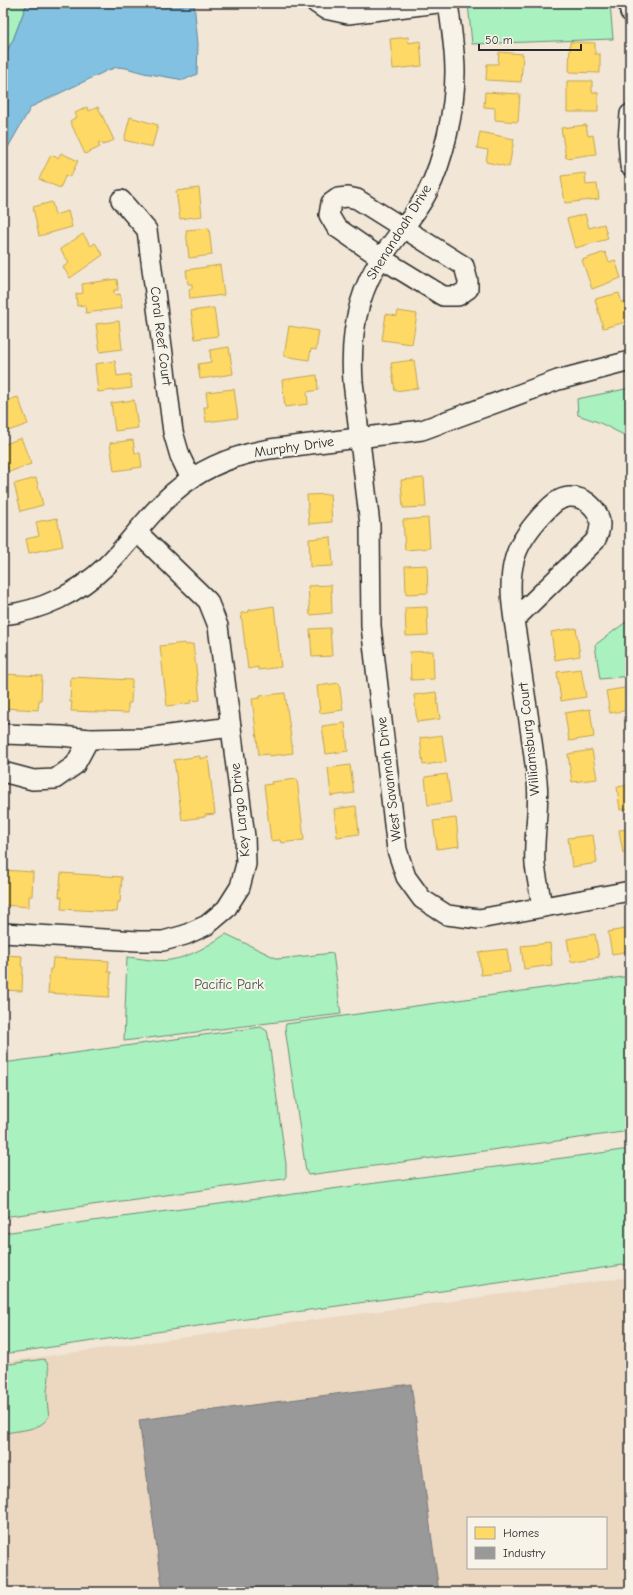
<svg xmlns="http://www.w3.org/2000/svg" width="633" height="1595" font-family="'Comic Neue',sans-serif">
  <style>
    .built { fill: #ecd7c1; fill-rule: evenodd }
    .green { fill: #a9f1bf; stroke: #6a8e75 }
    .water { fill: #82c1e2; stroke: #5f8599 }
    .homes { fill: #ffd966; stroke: #bfa554 }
    .industry { fill: #999; stroke: #787878 }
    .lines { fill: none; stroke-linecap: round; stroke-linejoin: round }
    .minor-casing { stroke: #2b2b2b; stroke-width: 22 }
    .minor { stroke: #f7f3e8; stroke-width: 19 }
    .labels { text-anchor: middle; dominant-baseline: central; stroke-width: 4; stroke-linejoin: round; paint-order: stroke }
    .street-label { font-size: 14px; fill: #2b2b2b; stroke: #f7f3e8 }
    .park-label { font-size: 14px; fill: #445349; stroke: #f7f3e8 }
  </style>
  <rect width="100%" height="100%" fill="#f2e6d6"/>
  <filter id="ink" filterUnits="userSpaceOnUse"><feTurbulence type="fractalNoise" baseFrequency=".025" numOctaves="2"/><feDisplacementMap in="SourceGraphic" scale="8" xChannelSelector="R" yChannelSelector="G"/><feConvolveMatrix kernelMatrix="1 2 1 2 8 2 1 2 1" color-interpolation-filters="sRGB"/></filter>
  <g filter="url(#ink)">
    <path class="built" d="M630,1277V1592H3V1362ZM468,1518H606V1568H468Z"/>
    <g class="green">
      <path d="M3,3H27L13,40L3,57Z"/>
      <path d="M468,3H610L613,39L472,44Z"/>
      <path d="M630,388V438L598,422L578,415L577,399Z"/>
      <path d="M630,619V676L600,679L595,645Z"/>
      <path d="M226,934L278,959L333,953L341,1014L124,1041L127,957C140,958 156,962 170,960C191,957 209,945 226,934Z"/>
      <path d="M630,976V1131L308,1175L306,1171L285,1028L286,1024Z"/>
      <path d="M261,1027L267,1031L268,1035L286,1164V1176L284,1179L3,1217V1063Z"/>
      <path d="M630,1149V1264L3,1354V1233Z"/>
      <path d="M44,1359C54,1369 46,1385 47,1397C47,1403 48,1410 49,1416C40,1432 19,1429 3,1434V1365Z"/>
    </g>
    <path class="water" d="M27,3H194L198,44L197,74L184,80L144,73L126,68L117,67L106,71L31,107L3,156V57L13,40Z"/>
    <g class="homes">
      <path d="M408,37L409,43L420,41L422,66L393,69L390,39Z"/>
      <path d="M570,42L595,43V54H600V73L569,72Z"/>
      <path d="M499,52L523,54L521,82L486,80L487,64H498Z"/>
      <path d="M567,81H592V92L598,93V112H567Z"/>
      <path d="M485,92L520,94L518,122L495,120V108L484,107Z"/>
      <path d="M87,107L89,111L98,107L114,140L103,145L101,142L98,143L100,147L85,154L70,121L77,117L75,113Z"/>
      <path d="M130,117L158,125L152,147L124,140Z"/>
      <path d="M586,125L588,136L593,135L596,154L566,158L561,128Z"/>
      <path d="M480,132L514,139L509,167L486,162L488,150L477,148Z"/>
      <path d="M61,153L78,161L70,177L66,175L60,188L39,179L51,155L58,158Z"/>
      <path d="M585,173L586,185L597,184L599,199L565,203L561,176Z"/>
      <path d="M199,188L202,216L180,219L176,191Z"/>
      <path d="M52,202L55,215L68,211L72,227L39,236L33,207Z"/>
      <path d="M585,214L589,228L604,224L608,239L575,248L567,219Z"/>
      <path d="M209,228L212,255L189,258L186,230Z"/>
      <path d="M83,234L91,246L95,243L103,255L70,278L63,267L69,263L60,249Z"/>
      <path d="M605,252L609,262L615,260L621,278L592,289L582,260Z"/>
      <path d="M220,265L224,295L190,299L189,289H192V284H188L186,270Z"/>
      <path d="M117,279L118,290H114V295L120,294L122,308L86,313L85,305L77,306L76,294L83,293L82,284Z"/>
      <path d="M619,293L622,303L628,302L630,311V321L603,328L595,299Z"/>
      <path d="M214,308L218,336L195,339L191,311Z"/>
      <path d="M398,311L417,314L412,344L382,340L386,314L397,316Z"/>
      <path d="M119,321L122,349L100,352L96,324Z"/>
      <path d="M289,326L319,331L316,350L311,349L309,360L284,356Z"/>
      <path d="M229,347L233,374L200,379L198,364L211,362L210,350Z"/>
      <path d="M414,360L418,388L395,391L391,363Z"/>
      <path d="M115,361L117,376L130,374L132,388L98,392L95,364Z"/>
      <path d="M317,375L318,390L307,392L308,404L285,407L282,380Z"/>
      <path d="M234,389L238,418L206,422L204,407H208L206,392Z"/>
      <path d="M18,397L28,424L8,431L4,420L3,421V402Z"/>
      <path d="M134,400L138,428L115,431L111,403Z"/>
      <path d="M21,438L31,464L9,472L3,455V445Z"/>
      <path d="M133,440L135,453H140L142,467L114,471L110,443Z"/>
      <path d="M36,478L43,505L21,511L14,484Z"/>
      <path d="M424,478L426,507L403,508L401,480Z"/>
      <path d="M330,494L332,522L309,524L307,495Z"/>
      <path d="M57,518L63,546L29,553L26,539L39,536L36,522Z"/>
      <path d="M428,518L430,548L405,550L403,520Z"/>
      <path d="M331,537L333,566L310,567L309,539Z"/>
      <path d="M427,565L428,593L406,594L405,566Z"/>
      <path d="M331,585L332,613L310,615L308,586Z"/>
      <path d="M274,606L281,667L258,670V667L248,669L241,613L249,612V610Z"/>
      <path d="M427,607L428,635L406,636L405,608Z"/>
      <path d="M330,628L332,656L312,657L310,629Z"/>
      <path d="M576,628L580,656L555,660L551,632Z"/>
      <path d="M185,643V645L193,644L200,700L190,701L191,703L167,706L160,646Z"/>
      <path d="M433,651L434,679L411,680L410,652Z"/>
      <path d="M581,669L586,697L561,701L557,672Z"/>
      <path d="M3,674L42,676L41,700H39L38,710L3,708Z"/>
      <path d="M71,677L132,680L131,703H128V713L71,711L72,702H70Z"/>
      <path d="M339,683L343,710L320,713L317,686Z"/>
      <path d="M630,687V710L610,713L606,691Z"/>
      <path d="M436,692L440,719L417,722L414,695Z"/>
      <path d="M285,693L293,753L269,756V754L259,755L252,699L260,698V696Z"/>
      <path d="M590,709L594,737L569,741L565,713Z"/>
      <path d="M345,723L348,751L326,754L322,726Z"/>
      <path d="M442,735L446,762L423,765L420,738Z"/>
      <path d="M592,750L597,779L572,782L568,754Z"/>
      <path d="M200,756V759L208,757L215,814L205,815V817L182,820L174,760Z"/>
      <path d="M350,765L354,793L331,796L328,768Z"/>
      <path d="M447,774L451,802L428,805L425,777Z"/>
      <path d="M297,779L304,840L281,843L280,840L271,841L264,785L272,784L271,782Z"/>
      <path d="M630,785V808L620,810L617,787Z"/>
      <path d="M356,806L359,834L337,837L334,809Z"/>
      <path d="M456,818L459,846L437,849L433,821Z"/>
      <path d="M630,829V852L623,853L619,830Z"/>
      <path d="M593,835L597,863L572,867L568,838Z"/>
      <path d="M3,870L33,872L32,896H29V907L3,905Z"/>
      <path d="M61,873L122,877L120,902H118L117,912L61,909L62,897H59Z"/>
      <path d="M630,928V951L612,954L608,932Z"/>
      <path d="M595,934L599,957L571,962L567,939Z"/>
      <path d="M550,943L552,965L524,969L521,946Z"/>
      <path d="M507,949L510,972L481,975L479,952Z"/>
      <path d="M3,955L22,956L21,966L23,967L22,991L3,990Z"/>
      <path d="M53,958L109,961L108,972H111L109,997L48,993L50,969H52Z"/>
    </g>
    <path class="industry" d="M411,1384L439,1592H163L139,1420Z"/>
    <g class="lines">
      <defs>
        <g id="minor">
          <path d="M316,3L325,9L348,14L438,3"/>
          <path d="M448,3C451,26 455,49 455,72C455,109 444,160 427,193C415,216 396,236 382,257C356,294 350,338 353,382L370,525L371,626L397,850L406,877L422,899L447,915L479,919L630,891"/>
          <path d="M629,3L630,12"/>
          <path d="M630,114L628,140L630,166"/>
          <path d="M348,197L357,199L464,266L468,281V289L458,296H443L381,258L336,227L329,215L331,203L338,198Z"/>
          <path d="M121,200L147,230L173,432L180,456L191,479"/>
          <path d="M3,615C41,611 78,593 106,566C130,543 148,514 174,492C201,468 234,455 270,449L422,430L558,380L630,361"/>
          <path d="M515,619L595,541C598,536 600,530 600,524C599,508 584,496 569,497C557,498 550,507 542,515C530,528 518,544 514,561C507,588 514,619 518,646C524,691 532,735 537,781C540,808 533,837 535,865C537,879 540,893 542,907"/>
          <path d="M3,734L62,736L89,739L146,738L231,727"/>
          <path d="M3,772L33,780L55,779L75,765L89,739"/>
          <path d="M3,933L138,941H163L185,935L207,925L226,909L240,887L246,864L245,837L218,626L208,601L137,532"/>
        </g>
      </defs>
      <use href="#minor" class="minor-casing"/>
      <use href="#minor" class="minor"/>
    </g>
  </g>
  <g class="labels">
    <g class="street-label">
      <text transform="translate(399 232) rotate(-58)">Shenandoah Drive</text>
      <text transform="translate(161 336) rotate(83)">Coral Reef Court</text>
      <text transform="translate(294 447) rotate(-8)">Murphy Drive</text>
      <text transform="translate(529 739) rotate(-96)">Williamsburg Court</text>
      <text transform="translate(389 779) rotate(-97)">West Savannah Drive</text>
      <text transform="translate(240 810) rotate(-96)">Key Largo Drive</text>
    </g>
    <g class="park-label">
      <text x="229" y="984">Pacific Park</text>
    </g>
  </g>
  <rect width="633" height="1595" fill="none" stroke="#f7f3e8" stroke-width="16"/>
  <rect x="8" y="8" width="617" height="1579" fill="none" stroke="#2b2b2b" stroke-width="1.5" filter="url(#ink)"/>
  <rect x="467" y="1517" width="140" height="52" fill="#f7f3e8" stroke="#a5a39c"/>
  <rect x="475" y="1527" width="20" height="12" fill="#ffd966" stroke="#a5a39c"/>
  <text x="503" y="1537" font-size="12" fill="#2b2b2b">Homes</text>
  <rect x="475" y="1547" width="20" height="12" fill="#999999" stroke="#a5a39c"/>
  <text x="503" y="1557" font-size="12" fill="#2b2b2b">Industry</text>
  <path d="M479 44v6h102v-6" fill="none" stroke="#2b2b2b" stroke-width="2"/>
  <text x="485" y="44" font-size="12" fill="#2b2b2b" stroke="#f7f3e8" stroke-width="3" paint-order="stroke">50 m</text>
</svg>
